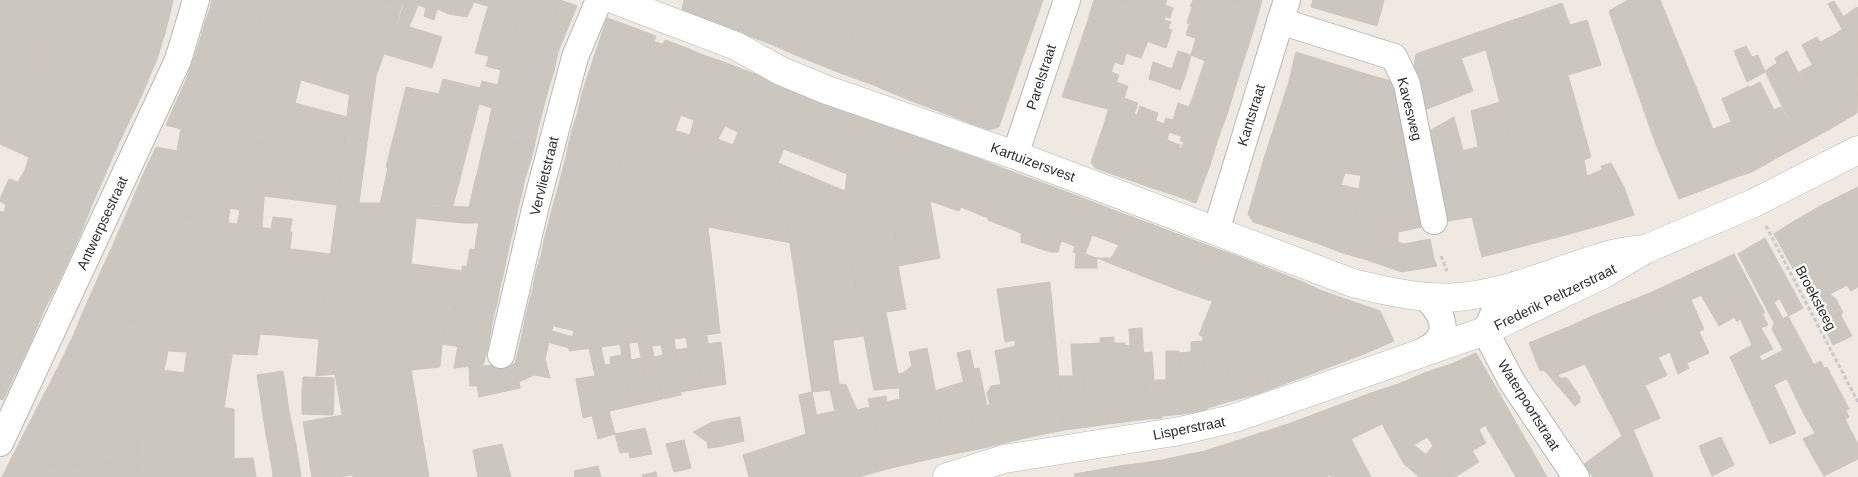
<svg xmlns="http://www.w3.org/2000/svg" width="1858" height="477" font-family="Arial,sans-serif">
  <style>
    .building { fill: #cbc7bf; stroke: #cbc5ba }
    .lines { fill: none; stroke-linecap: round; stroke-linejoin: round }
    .minor-casing { stroke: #b4b7c1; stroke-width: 28 }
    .tertiary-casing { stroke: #b4b7c1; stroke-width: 29 }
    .path { stroke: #c9c9c9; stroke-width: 3; stroke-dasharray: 4 2.5; stroke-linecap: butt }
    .minor { stroke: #fff; stroke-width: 26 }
    .tertiary { stroke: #fff; stroke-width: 28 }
    .labels { text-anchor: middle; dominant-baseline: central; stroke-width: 4.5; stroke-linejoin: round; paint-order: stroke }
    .street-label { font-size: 14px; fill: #2e2e2e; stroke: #fff }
  </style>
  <rect width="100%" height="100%" fill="#efe9e1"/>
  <g class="building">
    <path d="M0,0H92L95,10V20L88,47L0,63Z"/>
    <path d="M92,0H138L171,9L165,33L95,10Z"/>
    <path d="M138,0H173L171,9Z"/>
    <path d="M212,0H354L333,61L256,34L261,16L239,10L238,13L221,9L219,11L210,9Z"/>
    <path d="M354,0H382L401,8L388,55L363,47L351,82L310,67L315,55L333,61Z"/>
    <path d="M382,0H405L401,8Z"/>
    <path d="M405,0H455L449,14L437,9L434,20L424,16L426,8L418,5L409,27L442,37L432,68L388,55Z"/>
    <path d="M455,0H490L487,6L474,2L467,17L449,14Z"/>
    <path d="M490,0H526L501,70L486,66L489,56L475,53Z"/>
    <path d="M526,0H542L522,63L505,59Z"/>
    <path d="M542,0H560L537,67L522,63Z"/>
    <path d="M560,0L577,6L558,52L554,71L537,67Z"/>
    <path d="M684,0H717L711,21L682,10Z"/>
    <path d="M717,0H748L738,32L711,21Z"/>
    <path d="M748,0H786L768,43L738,32Z"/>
    <path d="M786,0H820L798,56L768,43Z"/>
    <path d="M820,0H864L840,73L798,56Z"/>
    <path d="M864,0H906L899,26L876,86L840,73Z"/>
    <path d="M906,0H1025L1041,6L1018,71L949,42L899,26Z"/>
    <path d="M1025,0H1043L1041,6Z"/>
    <path d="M1094,0H1118L1166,16L1164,20L1171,22L1168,28L1093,3Z"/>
    <path d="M1118,0H1167L1165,5L1173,8L1170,18Z"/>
    <path d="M1193,0H1207L1204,11L1190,6Z"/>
    <path d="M1207,0H1230L1259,11L1254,28L1204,11Z"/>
    <path d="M1230,0H1262L1259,11Z"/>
    <path d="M1313,0H1384L1377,26L1311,7Z"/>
    <path d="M1628,0H1660L1707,114L1731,179L1679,199L1655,142L1609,11Z"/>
    <path d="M1834,1L1858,41V74L1836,34L1842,29L1828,4Z"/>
    <path d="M1093,3L1172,30L1166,48L1088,20Z"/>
    <path d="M1562,3L1570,25L1486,50L1413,74L1416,54Z"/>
    <path d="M1192,7L1204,11L1199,28L1187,23Z"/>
    <path d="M1857,7L1858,8V41L1844,16Z"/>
    <path d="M210,9L219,11L221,9L238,13L239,10L261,16L256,34L205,22Z"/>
    <path d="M95,10L165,33L157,59L131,49L135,41L95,20Z"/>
    <path d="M1204,11L1254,28L1249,44L1199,28Z"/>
    <path d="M607,18L624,24L607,71L591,66Z"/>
    <path d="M95,20L135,41L131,49L157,59L143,92L121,84L123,81L108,74L112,61L88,47Z"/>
    <path d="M1088,20L1148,41L1141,58L1082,38Z"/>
    <path d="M1587,20L1601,65L1568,75L1591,157L1584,160L1587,176L1602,225L1562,236L1547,194L1526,200L1486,50Z"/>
    <path d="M205,22L256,34L315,55L310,67L251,48L201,37Z"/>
    <path d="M624,24L653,35L639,81L607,71Z"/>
    <path d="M1189,25L1199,28L1196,38L1186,35Z"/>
    <path d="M899,26L916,32L892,93L876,86Z"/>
    <path d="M1199,28L1249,44L1244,59L1196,38Z"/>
    <path d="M916,32L933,37L909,100L892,93Z"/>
    <path d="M1836,34L1858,74L1857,113L1820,42Z"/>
    <path d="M653,35L656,36L654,42L663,44L665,40L684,47L661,114L679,120L675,131L644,121L656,80L640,75Z"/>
    <path d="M201,37L251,48L351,82L350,95L243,62L196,52Z"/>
    <path d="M933,37L949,42L925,106L909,100Z"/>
    <path d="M1817,37L1857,113L1842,122L1802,45Z"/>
    <path d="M1082,38L1126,53L1123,65L1115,62L1111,72L1119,75L1107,109L1062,97Z"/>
    <path d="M1196,38L1244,59L1239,75L1191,55Z"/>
    <path d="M949,42L974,52L949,115L925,106Z"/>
    <path d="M1746,46L1752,57L1758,55L1765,72L1747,82L1734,51Z"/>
    <path d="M88,47L112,61L108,74L123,81L121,84L143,92L137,105L35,56Z"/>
    <path d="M363,47L384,54L376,76L359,203L337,205L351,82Z"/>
    <path d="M684,47L703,55L679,120L661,114Z"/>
    <path d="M1178,51L1191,55L1186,74L1172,69Z"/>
    <path d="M1787,51L1828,130L1801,145L1765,71L1777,63L1775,58Z"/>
    <path d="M196,52L243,62L301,79L295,103L187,78Z"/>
    <path d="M974,52L992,60L969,123L949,115Z"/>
    <path d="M1296,52L1366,74L1358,102L1289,81Z"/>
    <path d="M703,55L721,61L694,120L681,115Z"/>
    <path d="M35,56L137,105L127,126L0,73V63Z"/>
    <path d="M1461,58L1473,91L1422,111L1413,74Z"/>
    <path d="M505,59L554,71L549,87L501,70Z"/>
    <path d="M992,60L1018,71L999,127L989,130L969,123Z"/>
    <path d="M721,61L760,76L738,132L725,126L718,139L690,135L694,120Z"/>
    <path d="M1205,61L1239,75L1234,91L1199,78Z"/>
    <path d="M1153,62L1172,69L1167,85L1149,79Z"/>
    <path d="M1813,65L1842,122L1828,130L1799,72Z"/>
    <path d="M591,66L639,81L635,95L586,81Z"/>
    <path d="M1172,69L1186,74L1180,90L1167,85Z"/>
    <path d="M501,70L549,87L545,102L497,88Z"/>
    <path d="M0,73L127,126L117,147L0,97Z"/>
    <path d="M1366,74L1398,83L1405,120L1360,127L1358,102Z"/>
    <path d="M640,75L656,80L644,121L690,135L688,159L663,224L609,213Z"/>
    <path d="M760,76L775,82L748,151L733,145Z"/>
    <path d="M187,78L295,103L347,117L345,139L178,98Z"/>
    <path d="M1199,78L1234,91L1230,105L1194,94Z"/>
    <path d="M443,79L480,88L482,81L498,85L492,108L479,104L453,206L398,203L405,168L401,167L419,90L439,94Z"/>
    <path d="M586,81L635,95L632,110L581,97Z"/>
    <path d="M1289,81L1358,102L1360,127L1341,185L1263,162Z"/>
    <path d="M775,82L790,88L764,157L748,151Z"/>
    <path d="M1116,82L1128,86L1124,98L1138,103L1129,129L1105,121Z"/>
    <path d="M1760,82L1774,110L1781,107L1801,145L1782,155L1749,88Z"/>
    <path d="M1749,86L1782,155L1752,172L1722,99Z"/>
    <path d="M406,87L419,90L401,167L405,168L398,203L380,204L388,168L386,167Z"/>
    <path d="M497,88L545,102L541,117L492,108Z"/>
    <path d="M790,88L806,94L778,163L764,157Z"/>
    <path d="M806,94L871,119L847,174L784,149Z"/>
    <path d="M1194,94L1230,105L1225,120L1189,107Z"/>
    <path d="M0,97L117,147L99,189L0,144Z"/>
    <path d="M581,97L632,110L628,125L578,112Z"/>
    <path d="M178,98L345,139L343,158L166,125Z"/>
    <path d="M1500,102L1526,200L1547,194L1562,236L1482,257L1472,217L1488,196L1471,111Z"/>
    <path d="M1178,103L1225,120L1220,133L1174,117Z"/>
    <path d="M1140,106L1158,113L1135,182L1095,168L1091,162L1101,133L1125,141L1134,114L1137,115Z"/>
    <path d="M492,108L541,117L537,133L489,121Z"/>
    <path d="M578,112L628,125L625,141L573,127Z"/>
    <path d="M1174,117L1220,133L1215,148L1169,132Z"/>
    <path d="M1454,117L1463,150L1428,159L1427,134L1431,130Z"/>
    <path d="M1166,118L1173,120L1152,188L1135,182L1156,121L1164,124Z"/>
    <path d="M871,119L914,135L891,188L898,266L906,309L860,316L850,253L845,191L847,174Z"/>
    <path d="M1405,120L1408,136L1353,147L1360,127Z"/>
    <path d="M489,121L537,133L534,148L486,135Z"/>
    <path d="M1105,121L1129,129L1125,141L1101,133Z"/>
    <path d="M1731,122L1752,172L1731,179L1713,129Z"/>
    <path d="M166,125L343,158L337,205L264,196L188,181L194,158L155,149L156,147L177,151L181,129Z"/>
    <path d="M573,127L625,141L621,157L569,142Z"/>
    <path d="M486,135L534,148L530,163L482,151Z"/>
    <path d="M690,135L718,139L778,163L791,243L708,227L720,333L674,339L661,345L652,346L662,399L650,402L638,342L569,351V348L609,213L663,224L688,159Z"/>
    <path d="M914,135L936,143L915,196L930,201L940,258L898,266L891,188Z"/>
    <path d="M1408,136L1412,156L1370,163L1350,158L1353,147Z"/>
    <path d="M1181,137L1215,148L1211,162L1181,149L1184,142L1180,141Z"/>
    <path d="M1167,140L1180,145L1172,167L1179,170L1171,194L1152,188Z"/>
    <path d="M569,142L621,157L618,172L566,157Z"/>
    <path d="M936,143L959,152L939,204L915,196Z"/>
    <path d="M1477,147L1481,163L1431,175L1428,159Z"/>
    <path d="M1179,148L1211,162L1196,203L1171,194L1179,170L1172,167Z"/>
    <path d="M155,149L194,158L191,169L149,162Z"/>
    <path d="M482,151L530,163L525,178L479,166Z"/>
    <path d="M959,152L980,159L959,211L939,204Z"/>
    <path d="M1412,156L1415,173L1387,179L1345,173L1350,158L1370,163Z"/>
    <path d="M29,157L99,189L93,202L25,170Z"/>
    <path d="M566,157L618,172L615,187L562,172Z"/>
    <path d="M980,159L1007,170L988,218L961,207Z"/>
    <path d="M149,162L191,169L188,181L142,177Z"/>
    <path d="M1263,162L1341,185L1322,245L1253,222L1248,214Z"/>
    <path d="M778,163L845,191L850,253L864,336L805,344Z"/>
    <path d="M1481,163L1484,180L1435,192L1431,175Z"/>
    <path d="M1611,163L1624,187L1634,215L1618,220L1601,166Z"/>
    <path d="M479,166L525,178L522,193L475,181Z"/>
    <path d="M25,170L93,202L81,233L52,222L45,241L13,231L7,250L0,248V211L4,212L6,205L0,201V199L9,179L18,182Z"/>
    <path d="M1007,170L1029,178L1011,229L988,220Z"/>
    <path d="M1602,170L1618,220L1602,225L1587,176Z"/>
    <path d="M562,172L615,187L612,203L558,188Z"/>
    <path d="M1415,173L1419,190L1365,200L1363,188L1359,189L1361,175L1387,179Z"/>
    <path d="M142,177L188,181L264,196L262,229L237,225L240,210L230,208L228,224L129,208Z"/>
    <path d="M1029,178L1051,186L1034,233L1061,241L1058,252H1050L1021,242V233L1011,229Z"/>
    <path d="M1484,180L1488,196L1439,207L1435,192Z"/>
    <path d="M475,181L522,193L518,208L469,207Z"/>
    <path d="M1341,185L1359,189L1356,217L1343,253L1322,245Z"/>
    <path d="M1051,186L1077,196L1061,241L1034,233Z"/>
    <path d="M1858,187V229L1842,195Z"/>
    <path d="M558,188L612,203L609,213L552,209Z"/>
    <path d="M1363,188L1365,200L1376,199L1377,235L1367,260L1343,253L1356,217L1359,189Z"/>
    <path d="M1419,190L1423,209L1376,219V199Z"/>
    <path d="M1842,195L1858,229V274L1822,205Z"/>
    <path d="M1077,196L1103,206L1085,254L1097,258V268H1075L1076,253L1073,252L1075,246L1061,241Z"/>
    <path d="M1488,196L1472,217L1442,222L1439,207Z"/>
    <path d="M359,203H398L435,206L433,220L416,218L411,264L456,270L452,293L328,272L337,205Z"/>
    <path d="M1822,205L1858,274V287L1851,291L1847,285L1830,294L1791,223Z"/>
    <path d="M435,206L469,207L518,208L514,227L479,223H464L433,220Z"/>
    <path d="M1103,206L1129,216L1119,245L1092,235Z"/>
    <path d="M129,208L292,232L290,249L331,254L326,283L116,238Z"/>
    <path d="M552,209L609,213L602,237L548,225Z"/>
    <path d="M1423,209L1426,226L1398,232L1395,224L1377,225L1376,219Z"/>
    <path d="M1129,216L1154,225L1142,276L1097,258H1111L1119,245Z"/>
    <path d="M273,217L292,219L290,232L271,230Z"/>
    <path d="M52,222L81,233L72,253L45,241Z"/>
    <path d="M479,223L514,227L509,247L476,240Z"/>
    <path d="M1791,223L1819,273L1801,283L1774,234Z"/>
    <path d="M1395,224L1398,232V241L1377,235V225Z"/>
    <path d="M548,225L602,237L598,253L544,241Z"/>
    <path d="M1154,225L1180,235L1166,285L1142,276Z"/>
    <path d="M13,231L45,241L72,253L65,268L7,250Z"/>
    <path d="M1180,235L1204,244L1187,293L1166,285Z"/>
    <path d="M1377,235L1404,244L1402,272L1367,260Z"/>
    <path d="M116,238L326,283L319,339L168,326L174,280L102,269Z"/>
    <path d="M1765,238L1803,308L1789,316L1751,246Z"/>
    <path d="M1430,239L1434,259L1437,266L1402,272L1404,244Z"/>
    <path d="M476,240L509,247L504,271L467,266L470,249L475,250Z"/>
    <path d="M544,241L598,253L593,269L541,256Z"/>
    <path d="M1204,244L1223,251L1205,299L1187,293Z"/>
    <path d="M1751,246L1779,299L1774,302L1783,319L1774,323L1738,254Z"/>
    <path d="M0,248L65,268L56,287L0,269Z"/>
    <path d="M1223,251L1240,257L1222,304L1205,299Z"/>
    <path d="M1734,254L1765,313L1762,314L1768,325L1761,328L1773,349L1759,356L1752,345L1715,263Z"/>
    <path d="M541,256L593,269L589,284L536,272Z"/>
    <path d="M1240,257L1305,283L1282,349L1258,351L1271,389L1257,394L1254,385H1249L1247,380L1245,379L1237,348L1199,335L1212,302L1222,304Z"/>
    <path d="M1715,263L1740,319L1737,322L1734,317L1719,326L1701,295L1693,273Z"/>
    <path d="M462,266L504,271L500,287L455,277L456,270L462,271Z"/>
    <path d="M0,269L56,287L45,308L0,296Z"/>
    <path d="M102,269L174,280L168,326L82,314Z"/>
    <path d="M328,272L452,293L442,344L440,367L411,370L429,477H353L335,374L316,376L319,339Z"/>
    <path d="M536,272L589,284L584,300L533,288Z"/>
    <path d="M1693,273L1701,295L1691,300L1704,329L1699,332L1709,353L1687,363L1652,292Z"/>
    <path d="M1819,273L1830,294L1813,304L1801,283Z"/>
    <path d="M455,277L500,287L497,303L452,293Z"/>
    <path d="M1050,282L1064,430L1026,438L1015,383L1001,385L995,351L1015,346V340L1005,342L997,289Z"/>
    <path d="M1305,283L1320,290L1304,333L1295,348L1282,349Z"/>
    <path d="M533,288L584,300L579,316L529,303Z"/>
    <path d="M1320,290L1339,297L1331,317L1352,325L1364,354L1271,389L1258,351L1295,348L1304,333Z"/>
    <path d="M1652,292L1689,368L1678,374L1670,352L1659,357L1630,301Z"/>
    <path d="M452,293L497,303L493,319L450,309Z"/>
    <path d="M1830,294L1836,299L1843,313L1822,323L1813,304Z"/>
    <path d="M0,296L45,308L29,346L0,336Z"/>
    <path d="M1339,297L1380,311L1394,341L1364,354L1352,325L1331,317Z"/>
    <path d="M1630,301L1667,375L1646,385L1610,309Z"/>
    <path d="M529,303L579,316L575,331L525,319Z"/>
    <path d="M450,309L493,319L490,335L446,325Z"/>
    <path d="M1610,309L1660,418L1642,426L1590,317Z"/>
    <path d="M886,313L898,374V388L874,390L860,316Z"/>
    <path d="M82,314L168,326L260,334L257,355L168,351L74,334Z"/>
    <path d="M1840,314L1852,336L1833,345L1822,323Z"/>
    <path d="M1788,316L1814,365L1774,385L1796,433L1770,444L1730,357L1752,345L1762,361L1783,350L1772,329L1774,323Z"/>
    <path d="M1590,317L1642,426L1633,430L1653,476L1651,477H1646L1622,436L1585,364L1568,327Z"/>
    <path d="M525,319L553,325L552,331L573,337L569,348L522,335Z"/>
    <path d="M446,325L490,335L487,351L442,344Z"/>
    <path d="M1568,327L1585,364L1558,375L1560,378H1567L1580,397V402L1575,406L1544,370L1540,371L1529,343Z"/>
    <path d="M1142,328L1147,419L1132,421L1125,346L1130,345L1129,329Z"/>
    <path d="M74,334L168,351L164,370L63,357Z"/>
    <path d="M522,335L549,342L545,359L515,364Z"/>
    <path d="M0,336L29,346L12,381L0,377Z"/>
    <path d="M707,336L708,344L721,342L726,384L703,388L694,337Z"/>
    <path d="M1203,336L1225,344L1231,401L1207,408Z"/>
    <path d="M694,337L703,388L681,392L675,350L688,348L686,338Z"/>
    <path d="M1114,337V343H1125L1132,421L1108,424L1100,338Z"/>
    <path d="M674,339L681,395L662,399L654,357L663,355L661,345Z"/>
    <path d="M833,340L839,384L846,385L857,410L870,407L887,469L858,477H829L817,415L835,411L830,390L812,392L805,344Z"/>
    <path d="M1203,341L1207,410L1183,414L1179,353L1191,352V342Z"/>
    <path d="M629,343L631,360L641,358L650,402L632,406L620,345Z"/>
    <path d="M1100,343L1108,424L1088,427L1080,344Z"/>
    <path d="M1071,344H1080L1088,427L1064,430L1059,376H1073Z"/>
    <path d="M1225,344L1237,348L1245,379L1247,380L1249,385H1254L1257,394L1231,401Z"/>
    <path d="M458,346L487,351L483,365L454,368Z"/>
    <path d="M601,347L614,410L583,418L576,379L595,376L589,348Z"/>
    <path d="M927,348L948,455L887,469L868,399L886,396L887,402L900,399L898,374L903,373L912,366L909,352Z"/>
    <path d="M970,350L974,369L979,368L987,406L990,404L987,393L991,386L1015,383L1026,438L979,449L957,353Z"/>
    <path d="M187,351L232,355L224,408L51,381L63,357L184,373Z"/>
    <path d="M1166,351H1179L1183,414L1162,416L1158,380H1166Z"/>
    <path d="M1152,352L1154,381L1158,380L1162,418L1147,419L1143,353Z"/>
    <path d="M1476,353L1495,386L1470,400L1451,364Z"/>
    <path d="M622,355L632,406L614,410L605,365L611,364L610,357Z"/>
    <path d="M545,359L550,378L534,375L519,382L520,388L479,397L477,386H470L469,367L515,364Z"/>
    <path d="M1821,361L1824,368L1827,367L1833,379L1796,398L1787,379Z"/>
    <path d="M1451,364L1485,425L1479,430L1486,443L1472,451L1424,373Z"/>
    <path d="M283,371L287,397L261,401L257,375Z"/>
    <path d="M1424,373L1479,462L1455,477L1427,437L1401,383Z"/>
    <path d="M0,377L12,381L3,400L0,399Z"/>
    <path d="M303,377L334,378V394H302Z"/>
    <path d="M1833,379L1843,397L1805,416L1796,398Z"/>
    <path d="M51,381L192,403V435L137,434L35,412Z"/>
    <path d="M963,382L979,449L948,455L934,391Z"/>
    <path d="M1401,383L1427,437L1414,445L1454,477H1419L1404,464L1382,424L1371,393Z"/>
    <path d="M1495,386L1547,477H1516L1470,400Z"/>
    <path d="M812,392L829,477H749L743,455L806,434L799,395Z"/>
    <path d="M1371,393L1382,424L1351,439L1371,477H1332L1330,475L1326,477H1212L1205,451L1288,424Z"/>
    <path d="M302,394H334L333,415L302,414Z"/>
    <path d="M287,397L289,411L263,416L261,401Z"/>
    <path d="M1843,397L1849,409L1846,410L1849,417L1815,433L1805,416Z"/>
    <path d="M192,403L234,409V458L137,461V434L192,435Z"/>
    <path d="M289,411L293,430L266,434L263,416Z"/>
    <path d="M609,411L615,434L598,439L592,415Z"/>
    <path d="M35,412L137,434V461L65,466L9,463Z"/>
    <path d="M343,415L347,445L308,452L303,422Z"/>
    <path d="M740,417L744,441L717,447L712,422Z"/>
    <path d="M1845,419L1854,437L1813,457L1803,439Z"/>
    <path d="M712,422L717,447L708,448L707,442L693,432Z"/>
    <path d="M645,428L652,454L630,458L629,452L620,453L615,434Z"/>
    <path d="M293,430L296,445L269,450L266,434Z"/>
    <path d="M1622,436L1646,477H1593L1584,464Z"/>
    <path d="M1721,437L1734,465L1712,476L1699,446Z"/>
    <path d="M1854,437L1858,444V459L1824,476L1813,457Z"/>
    <path d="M684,440L691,468L674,472L666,444Z"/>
    <path d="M502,444L511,477H478L473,450Z"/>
    <path d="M296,445L299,463L272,468L269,450Z"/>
    <path d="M347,445L350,461L310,466L308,452Z"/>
    <path d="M1433,446L1454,477L1426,454Z"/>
    <path d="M1205,451L1212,477H1190L1185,455Z"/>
    <path d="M1185,455L1190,477H1167L1162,460Z"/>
    <path d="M253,458L256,477H137V461Z"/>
    <path d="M1162,460L1167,477H1147L1143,463Z"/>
    <path d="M137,461V477H2L9,463L65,466Z"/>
    <path d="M350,461L352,475L338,477H312L310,466Z"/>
    <path d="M299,463L301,477H273L272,468Z"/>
    <path d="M1143,463L1147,477H1121L1119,466Z"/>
    <path d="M598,466L601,477H575L574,471Z"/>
    <path d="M1119,466L1121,477H1094L1092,471Z"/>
    <path d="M1092,471L1094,477H1075L1074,474Z"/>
    <path d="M656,472L657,477H643L642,475Z"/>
  </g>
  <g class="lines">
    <defs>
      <g id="minor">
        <path d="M1280,21L1394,57L1407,84L1434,221"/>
        <path d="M1015,155L1067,0"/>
        <path d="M1216,231L1287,0"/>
        <path d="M1516,285L1502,297L1485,331L1512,382L1576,477"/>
        <path d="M1424,296C1436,306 1451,326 1437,341C1434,345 1428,348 1424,351"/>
        <path d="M501,355L536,205L575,57L599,0"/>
        <path d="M0,443L178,60L196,0"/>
      </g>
      <g id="tertiary">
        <path d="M615,0L736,46L781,71L827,90L1015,155L1353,283C1386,291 1423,300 1458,297C1510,293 1559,269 1609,255C1620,251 1634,250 1646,249"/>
        <path d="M947,477L1004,459L1180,431L1235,418L1485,331L1604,274L1646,249L1754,203L1858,150"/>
      </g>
    </defs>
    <use href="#minor" class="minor-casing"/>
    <use href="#tertiary" class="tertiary-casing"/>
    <g class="path">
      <path d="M1766,226L1858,402"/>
      <path d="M1441,256L1447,271"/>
    </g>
    <use href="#minor" class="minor"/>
    <use href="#tertiary" class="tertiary"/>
  </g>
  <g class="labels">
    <g class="street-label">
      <text transform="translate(1041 77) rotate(-72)">Parelstraat</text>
      <text transform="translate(1410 109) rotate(76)">Kavesweg</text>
      <text transform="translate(1251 115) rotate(-73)">Kantstraat</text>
      <text transform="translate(1033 162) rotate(20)">Kartuizersvest</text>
      <text transform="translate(544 176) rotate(-76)">Vervlietstraat</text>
      <text transform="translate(102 223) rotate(-65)">Antwerpsestraat</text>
      <text transform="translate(1555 297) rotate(-26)">Frederik Peltzerstraat</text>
      <text transform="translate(1816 298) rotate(62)">Broeksteeg</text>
      <text transform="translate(1529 405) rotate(58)">Waterpoortstraat</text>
      <text transform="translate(1189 428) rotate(-11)">Lisperstraat</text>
    </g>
  </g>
</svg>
